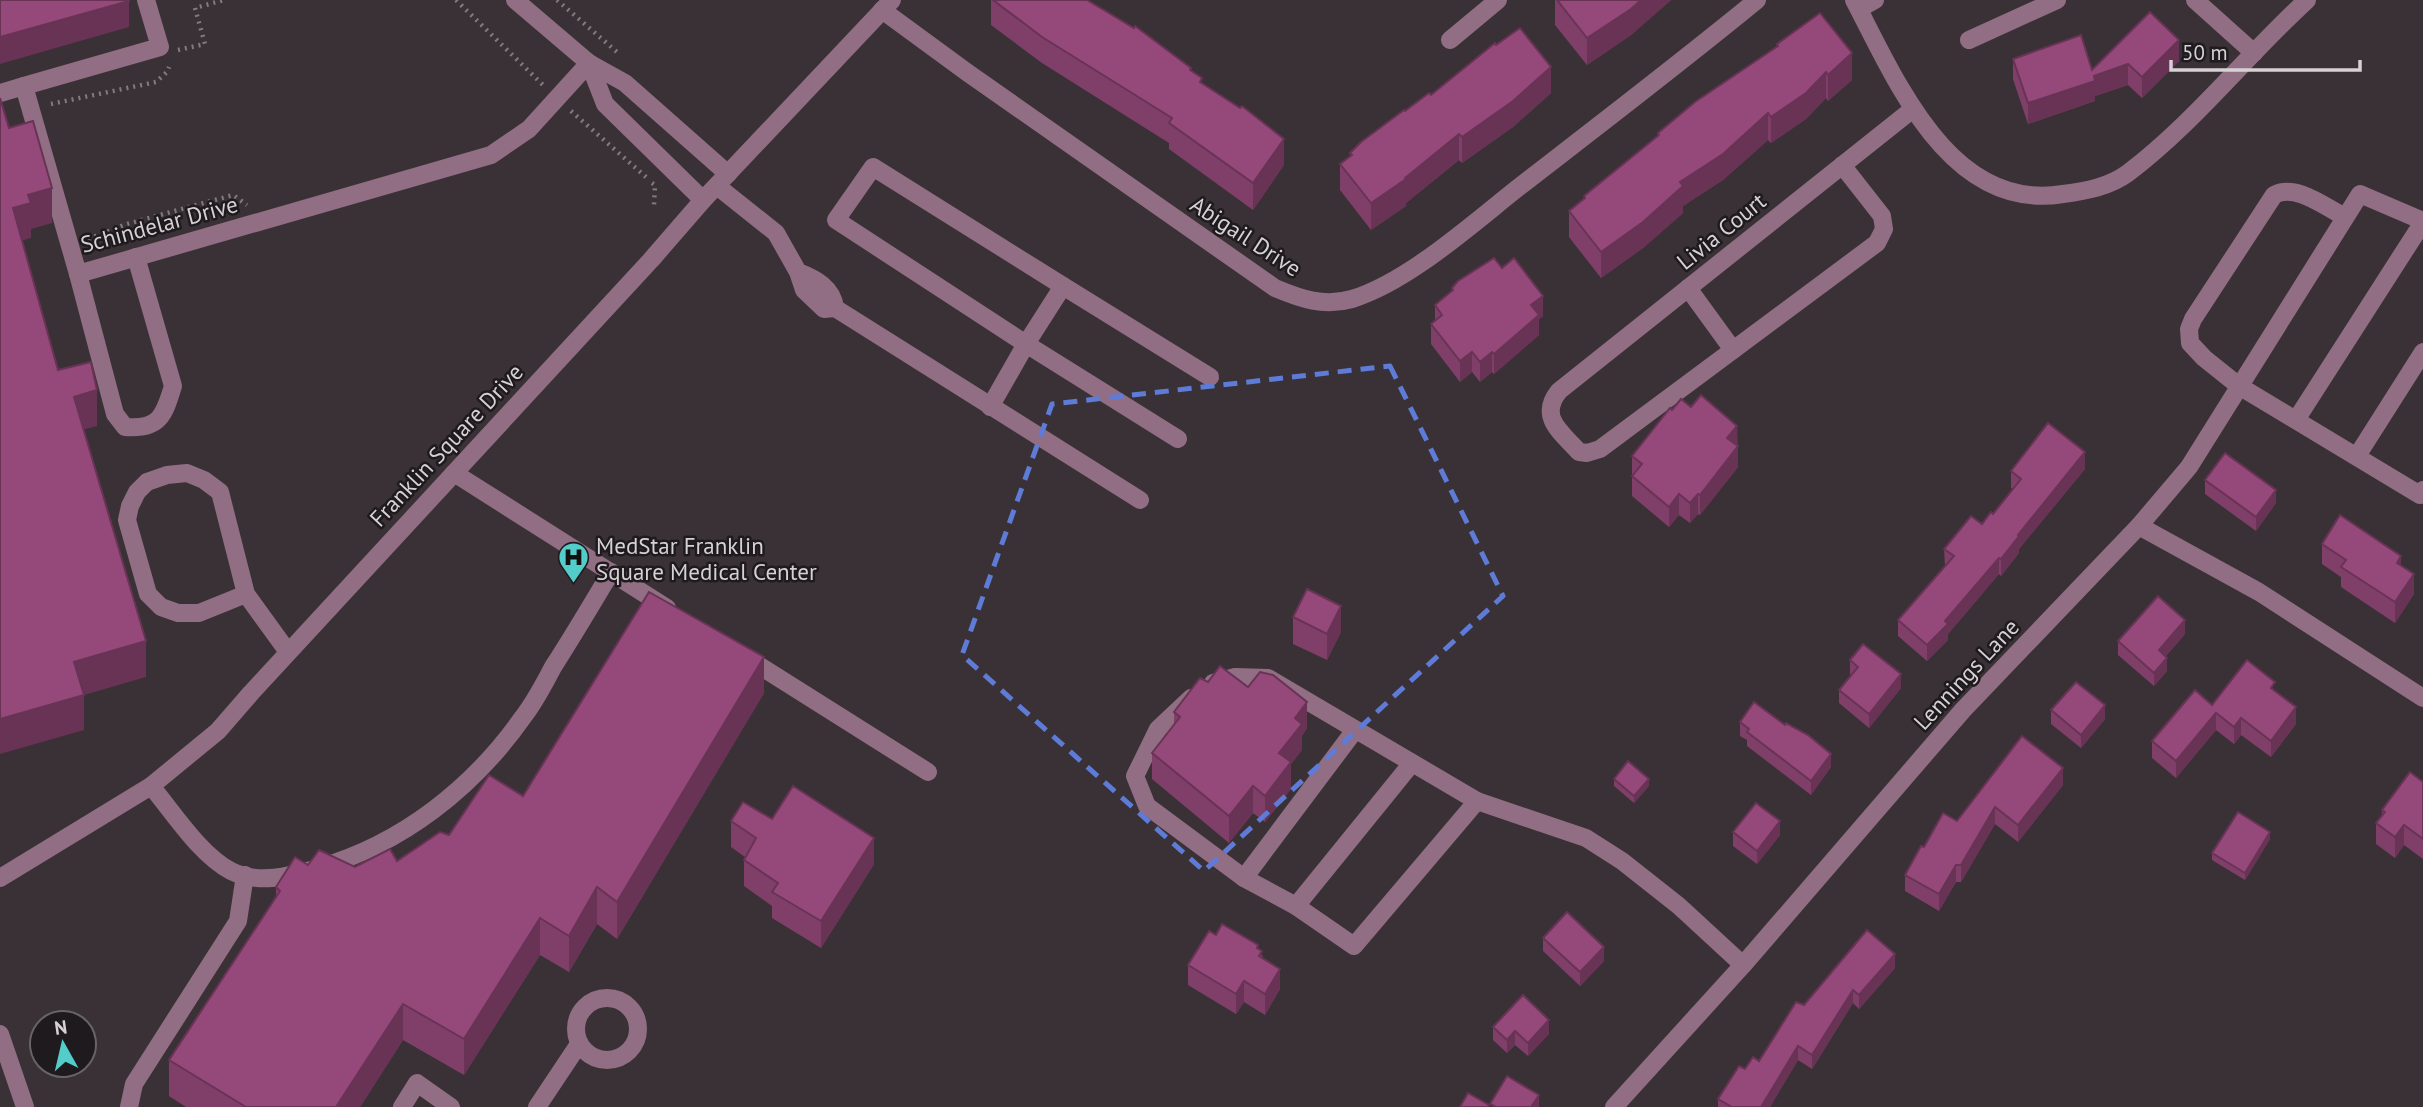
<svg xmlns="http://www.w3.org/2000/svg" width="2423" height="1107" font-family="'PT Sans',sans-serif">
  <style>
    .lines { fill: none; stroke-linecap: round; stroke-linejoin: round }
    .path { stroke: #817a7e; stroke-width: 4.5; stroke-dasharray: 2 5; stroke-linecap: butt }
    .minor { stroke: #916e83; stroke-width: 18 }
    .wall { fill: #803f69 }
    .shaded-wall { fill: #683355 }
    .building { fill: #95497a; stroke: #683355; stroke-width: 2 }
    .marked { fill: none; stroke: #5e7cd7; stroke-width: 5; stroke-dasharray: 14 9; stroke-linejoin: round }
    .labels { text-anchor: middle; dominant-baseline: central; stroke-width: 5; stroke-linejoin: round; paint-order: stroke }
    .street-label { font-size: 23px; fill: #d6d1d4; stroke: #1e1a1d }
    .poi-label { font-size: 23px; fill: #d6d1d4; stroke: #1e1a1d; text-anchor: start }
  </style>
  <rect width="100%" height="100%" fill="#3a3136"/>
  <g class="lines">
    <g class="path">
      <path d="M456,0L544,86"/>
      <path d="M557,0L617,52"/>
      <path d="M178,50L205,44L195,8L224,0"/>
      <path d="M51,104L156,82L167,72L169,67"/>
      <path d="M571,111L646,177"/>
      <path d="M652,183L655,185L654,205"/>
      <path d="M88,239L127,224L233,195L247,205"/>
    </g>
    <g class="minor">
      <path d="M146,0L160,47L24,86L78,274L491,155L529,129L589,63"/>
      <path d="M515,0L589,63L625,83L728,174"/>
      <path d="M1854,0C1896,80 1950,213 2063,194C2086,191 2109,187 2128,173C2194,123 2246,56 2307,0"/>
      <path d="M2195,0L2254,53"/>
      <path d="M1859,9L1875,0"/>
      <path d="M882,10L968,73L1275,288C1301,299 1324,307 1352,299C1408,282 1472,224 1519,187C1599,125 1679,64 1757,0"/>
      <path d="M1450,40L1498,0"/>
      <path d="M1969,40L2057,0"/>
      <path d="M589,63L605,104L703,200"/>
      <path d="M0,93L24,86"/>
      <path d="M1842,165L1882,216L1884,229L1877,243L1600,449L1587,453L1579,452C1561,432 1538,417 1559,391L1913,109"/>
      <path d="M717,186L776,233L798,272L804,290L824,309L835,308C833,288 816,279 798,272"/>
      <path d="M2345,217C2325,207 2295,183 2274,195L2193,319L2189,329L2190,343L2204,358L2239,386L2420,495L2423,490"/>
      <path d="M78,274L115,414L125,427C159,430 164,416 173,386L136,257"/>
      <path d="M1063,286L1210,377"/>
      <path d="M1688,288L1733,350"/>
      <path d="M835,308L1140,500"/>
      <path d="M990,407L1026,344L1063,286L873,167L836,220L1026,344L1178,439"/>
      <path d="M2296,420L2423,222"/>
      <path d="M2357,456L2423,352"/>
      <path d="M454,473L667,608"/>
      <path d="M2139,526L2189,467L2360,194L2423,221"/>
      <path d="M246,594L199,613H178L161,607L148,594L127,520L130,506L137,492L147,482L167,475L187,473L204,480L220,492L246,594L288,652"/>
      <path d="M744,656L928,772"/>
      <path d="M1213,683L1235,677L1268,678L1477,801L1586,838L1622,861L1679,906L1743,965"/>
      <path d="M1191,698L1158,729L1135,776L1147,806L1244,878L1296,906L1354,946L1477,801"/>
      <path d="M151,786C173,812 200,855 231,871C259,885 290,876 318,868C402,844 473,788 523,717C535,702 544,684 553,667C573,636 592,604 611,572"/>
      <path d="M0,878L151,786L218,731L251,693L651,260L703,200L892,0"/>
      <path d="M1244,878L1355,730"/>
      <path d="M1296,906L1412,763"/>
      <circle cx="607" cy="1029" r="31"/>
      <path d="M0,1034L25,1107"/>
      <path d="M129,1107L134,1084L238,921L245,875"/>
      <path d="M402,1107L417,1083L451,1107"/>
      <path d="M537,1107L579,1044"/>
      <path d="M1614,1107L1743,965L1963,710L2139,526L2259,592L2423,698"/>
    </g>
  </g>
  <g class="wall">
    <path d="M991,0H1087L1191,70L1202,84L1284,165L1253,210L1169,149V143L1042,63L991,25Z"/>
    <path d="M1555,0H1671L1631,35L1587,65L1555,25Z"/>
    <path d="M2150,12L2179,61L2142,98L2128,85L2095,96V101L2028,124L2013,79V59L2092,70Z"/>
    <path d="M1777,44L1852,80L1828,101L1826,98L1806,119L1771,143L1768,140L1723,180L1683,206V213L1643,248L1601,278L1569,237V211L1584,199V196L1658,137V133L1777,46Z"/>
    <path d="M1551,93L1513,127L1462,163L1459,160L1406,203V206L1371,230L1340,190V164L1350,156V153L1405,111L1431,95Z"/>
    <path d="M1452,288L1543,316L1539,319V335L1494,374L1492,372L1480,382L1472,372L1460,382L1431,344V324L1435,321V305L1452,291Z"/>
    <path d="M1691,407L1737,426L1738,467L1700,515L1698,514L1690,523L1679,515L1669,527L1632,496V456L1672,410Z"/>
    <path d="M2085,469L2019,549V553L2001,576L1999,574L1948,634V640L1927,661L1898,636V620L1945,566L1944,549L1982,524L1993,514L2013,489L2011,488V471Z"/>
    <path d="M2205,480L2276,503L2256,531L2205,494Z"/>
    <path d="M2322,544L2401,566L2414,594L2395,623L2341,587V577L2322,564Z"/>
    <path d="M1293,617L1341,632L1327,660L1293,644Z"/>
    <path d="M2185,634L2166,656L2167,671L2154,686L2118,655V641Z"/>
    <path d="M1850,660L1901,688L1869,728L1839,703V690L1852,675L1850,674Z"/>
    <path d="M1208,682L1248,687L1307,728L1302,736V750L1291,764V789L1265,822L1253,813L1229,843L1152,779V753L1174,725V712Z"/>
    <path d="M2275,691L2296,724L2271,757L2241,735L2234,744L2216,730L2176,778L2152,758V741L2212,705Z"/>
    <path d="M764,693L617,939L597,924L569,972L540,955L464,1075L403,1040L360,1107H186L169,1096V1060L276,898V887L308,865L355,867L397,861L523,796Z"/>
    <path d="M2051,710L2105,719L2081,748L2051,724Z"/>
    <path d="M1740,722L1831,767L1811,795L1747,746V740L1740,736Z"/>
    <path d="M2022,736L2063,785L2018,842L1995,824L1961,882H1956L1939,911L1905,891V875L1924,847L1957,821Z"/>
    <path d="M1614,779L1649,786L1634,803L1614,786Z"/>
    <path d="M2423,782V859L2404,845L2395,858L2376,844V823L2382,816V810Z"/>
    <path d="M772,819L874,864L821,948L772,918V906L744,886V860L745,857L731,847V821Z"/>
    <path d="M1733,832L1780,835L1757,864L1733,846Z"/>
    <path d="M2270,839L2245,880L2212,860V853Z"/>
    <path d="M1216,935L1258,948L1280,989L1265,1015L1244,1002L1236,1014L1188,985V965Z"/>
    <path d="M1543,938L1604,961L1580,986L1543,951Z"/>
    <path d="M1895,968L1859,1009L1853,1003L1812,1069L1798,1060L1770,1107H1718V1099L1745,1069L1759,1061L1804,1005Z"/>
    <path d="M1493,1027L1549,1034L1528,1056L1515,1045L1507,1053L1493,1040Z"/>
  </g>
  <g class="shaded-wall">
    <path d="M1641,0H1671L1631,35L1587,65V38Z"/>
    <path d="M129,1V27L0,64V37Z"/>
    <path d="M2179,40V61L2142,98V77Z"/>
    <path d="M1852,53V80L1828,101V75Z"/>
    <path d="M2128,64V85L2095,96V101L2028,124V103L2094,76Z"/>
    <path d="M1551,67V93L1513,127L1462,163V137Z"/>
    <path d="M1826,72V98L1806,119L1771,143V117Z"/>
    <path d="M1768,113V140L1723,180L1683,206V213L1643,248L1601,278V252L1680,182Z"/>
    <path d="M1459,134V160L1406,203V206L1371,230V203L1405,178Z"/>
    <path d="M1284,139V165L1253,210V183Z"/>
    <path d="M52,188V223L31,229V238L13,243V208L28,195Z"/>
    <path d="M1543,296V316L1539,319V335L1494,374V354L1531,305Z"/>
    <path d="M1472,352V372L1460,382V361Z"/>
    <path d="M1492,352V372L1480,382V362Z"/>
    <path d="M97,390V426L74,432V397Z"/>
    <path d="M1737,426V446L1727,438Z"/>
    <path d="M1738,446V467L1700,515V495Z"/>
    <path d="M2085,452V469L2019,549V553L2001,576V559L2018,535Z"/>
    <path d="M2276,490V503L2256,531V517Z"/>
    <path d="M1679,494V515L1669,527V507Z"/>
    <path d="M1698,494V514L1690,523V503Z"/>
    <path d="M2401,556V576L2397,563Z"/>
    <path d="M1999,558V574L1948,634V640L1927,661V645L1945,621Z"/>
    <path d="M2414,574V594L2395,623V602Z"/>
    <path d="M1341,606V632L1327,660V634Z"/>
    <path d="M2185,620V634L2159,664V650Z"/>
    <path d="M146,641V677L84,695V730L0,754V719L74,662Z"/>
    <path d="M764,657V693L617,939V902Z"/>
    <path d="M2167,658V671L2154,686V673Z"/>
    <path d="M1901,674V688L1869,728V714Z"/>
    <path d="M1307,702V728L1302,736V750L1291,764V789L1265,822V796L1279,753L1295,718Z"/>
    <path d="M2105,705V719L2081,748V735Z"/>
    <path d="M2296,707V724L2271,757V741Z"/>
    <path d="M2216,713V730L2176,778V761Z"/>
    <path d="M2241,718V735L2234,744V727Z"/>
    <path d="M1831,754V767L1811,795V781Z"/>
    <path d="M2063,768V785L2018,842V825Z"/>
    <path d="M1649,779V786L1634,803V796Z"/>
    <path d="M1253,786V813L1229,843V816Z"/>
    <path d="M1995,807V824L1961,882V865Z"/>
    <path d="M1780,821V835L1757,864V851Z"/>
    <path d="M2404,825V845L2395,858V837Z"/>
    <path d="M2270,832V839L2245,880V873Z"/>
    <path d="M874,838V864L821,948V921Z"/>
    <path d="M1956,865V882L1939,911V894Z"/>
    <path d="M597,887V924L569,972V936Z"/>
    <path d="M540,918V955L464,1075V1039Z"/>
    <path d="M1604,947V961L1580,986V972Z"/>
    <path d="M1895,954V968L1859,1009V995Z"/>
    <path d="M1280,969V989L1265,1015V994Z"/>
    <path d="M1244,981V1002L1236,1014V994Z"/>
    <path d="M1853,990V1003L1812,1069V1055Z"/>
    <path d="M403,1004V1040L360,1107H336Z"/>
    <path d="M1549,1020V1034L1528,1056V1043Z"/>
    <path d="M1515,1031V1045L1507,1053V1040Z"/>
    <path d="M1798,1046V1060L1770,1107H1761Z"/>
    <path d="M1539,1095V1107H1531Z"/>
  </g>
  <g class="building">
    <path d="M0,0H129V1L0,37Z"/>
    <path d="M993,0H1087L1134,28L1135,26L1191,68L1190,70L1202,78L1200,82L1240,108L1242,106L1284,139L1253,183L1169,123L1172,118L1042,37Z"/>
    <path d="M1557,0H1641L1631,9L1587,38Z"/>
    <path d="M2150,12L2179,40L2142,77L2128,64L2094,76L2095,81L2028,103L2013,59L2081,35L2092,70Z"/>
    <path d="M1820,13L1852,53L1828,75L1826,72L1806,93L1771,117L1768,113L1723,154L1680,182L1683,186L1643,222L1601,252L1569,211L1585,198L1584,196L1659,135L1658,133L1695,102L1778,46L1777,44Z"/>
    <path d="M1520,28L1551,67L1513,101L1462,137L1459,134L1405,178L1406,179L1371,203L1340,164L1352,155L1350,153L1361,142L1404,110L1405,111L1429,93L1431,95L1495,43L1496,45Z"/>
    <path d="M0,98L9,128L33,121L52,188L28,195L31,203L13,208L58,370L91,362L97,390L74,397L146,641L74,662L84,695L0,719Z"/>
    <path d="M1494,258L1502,268L1514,258L1543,296L1531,305L1539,315L1494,354L1492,352L1480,362L1472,352L1460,361L1431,324L1442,315L1435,305L1453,290L1452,288L1458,281Z"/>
    <path d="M1701,395L1737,426L1727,438L1738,446L1700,495L1698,494L1690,503L1679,494L1669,507L1632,476L1642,464L1632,456L1670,408L1672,410L1681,399L1691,407Z"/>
    <path d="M2048,423L2085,452L2018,535L2019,536L2001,559L1999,558L1945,621L1948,624L1927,645L1898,620L1954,556L1944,549L1971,516L1982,524L1991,512L1993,514L2021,479L2011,471Z"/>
    <path d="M2225,453L2276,490L2256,517L2205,480Z"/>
    <path d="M2340,515L2401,556L2397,563L2414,574L2395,602L2341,567L2346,560L2322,544Z"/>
    <path d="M1307,589L1341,606L1327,634L1293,617Z"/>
    <path d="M649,592L764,657L617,902L597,887L569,936L540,918L464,1039L403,1004L336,1107H246L169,1060L280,891L276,887L295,857L308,865L319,850L355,867L390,849L397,861L440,832L449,835L489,775L523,796Z"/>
    <path d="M2158,596L2185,620L2159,650L2167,658L2154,673L2118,641Z"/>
    <path d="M1863,644L1901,674L1869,714L1839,690L1858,667L1850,660Z"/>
    <path d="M2247,660L2275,682L2271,688L2296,707L2271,741L2241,718L2234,727L2216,713L2176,761L2152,741L2195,690L2212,705Z"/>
    <path d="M1220,666L1248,687L1260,672L1273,675L1307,702L1295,718L1302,724L1279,753L1291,762L1265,796L1253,786L1229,816L1152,753L1180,717L1174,712L1200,678L1208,682Z"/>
    <path d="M2076,682L2105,705L2081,735L2051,710Z"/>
    <path d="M1754,702L1785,725L1786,723L1808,735L1831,754L1811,781L1747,732L1749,729L1740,722Z"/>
    <path d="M2022,736L2063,768L2018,825L1995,807L1961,865H1956L1939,894L1905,875L1921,846L1924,847L1943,813L1957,821Z"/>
    <path d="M1628,761L1649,779L1634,796L1614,779Z"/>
    <path d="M2410,772L2423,782V839L2404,825L2395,837L2376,823L2385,812L2382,810Z"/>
    <path d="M793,786L874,838L821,921L772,892L778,883L744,860L756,838L731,821L743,802L772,819Z"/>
    <path d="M1756,803L1780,821L1757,851L1733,832Z"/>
    <path d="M2238,812L2270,832L2245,873L2212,853Z"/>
    <path d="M1567,912L1604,947L1580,972L1543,938Z"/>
    <path d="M1222,924L1258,945L1257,948L1262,951L1259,956L1280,969L1265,994L1244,981L1236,994L1188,965L1209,931L1216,935Z"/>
    <path d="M1867,930L1895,954L1859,995L1853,990L1812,1055L1798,1046L1761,1107H1732L1718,1099L1739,1066L1745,1069L1753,1057L1759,1061L1796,1002L1804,1005Z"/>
    <path d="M1523,995L1549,1020L1528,1043L1515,1031L1507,1040L1493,1027Z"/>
    <path d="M1507,1076L1539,1095L1531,1107H1496L1490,1104Z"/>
    <path d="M1468,1093L1489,1105L1488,1107H1460Z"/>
  </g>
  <path class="marked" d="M1390,366L1503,596L1204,871L962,655L1052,404Z"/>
  <defs>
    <symbol id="hospital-pin" viewBox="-11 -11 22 30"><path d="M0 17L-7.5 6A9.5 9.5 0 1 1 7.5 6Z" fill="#53cdc9" stroke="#1e1a1d"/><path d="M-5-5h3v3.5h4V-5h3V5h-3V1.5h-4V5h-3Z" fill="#111"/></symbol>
  </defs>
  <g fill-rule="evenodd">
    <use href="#hospital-pin" x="556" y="540" width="35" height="47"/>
  </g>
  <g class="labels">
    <g class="street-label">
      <text transform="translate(159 224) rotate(-15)">Schindelar Drive</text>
      <text transform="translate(1721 231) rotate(-39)">Livia Court</text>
      <text transform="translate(1246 236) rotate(33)">Abigail Drive</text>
      <text transform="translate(446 445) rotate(-47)">Franklin Square Drive</text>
      <text transform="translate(1966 674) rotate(-47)">Lennings Lane</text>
    </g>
    <g class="poi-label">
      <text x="596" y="545">MedStar Franklin<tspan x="596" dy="26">Square Medical Center</tspan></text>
    </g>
  </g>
  <g transform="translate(63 1044) rotate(352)"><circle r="33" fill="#1e1a1d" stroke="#686366" stroke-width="2"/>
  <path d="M0-5L12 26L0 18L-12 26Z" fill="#53cdc9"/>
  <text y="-10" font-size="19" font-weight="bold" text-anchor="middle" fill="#d6d1d4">N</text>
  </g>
  <path d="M2171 60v10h189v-10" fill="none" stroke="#d6d1d4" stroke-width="3.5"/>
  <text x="2182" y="60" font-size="21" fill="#d6d1d4" stroke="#1e1a1d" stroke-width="5" paint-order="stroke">50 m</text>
</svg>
